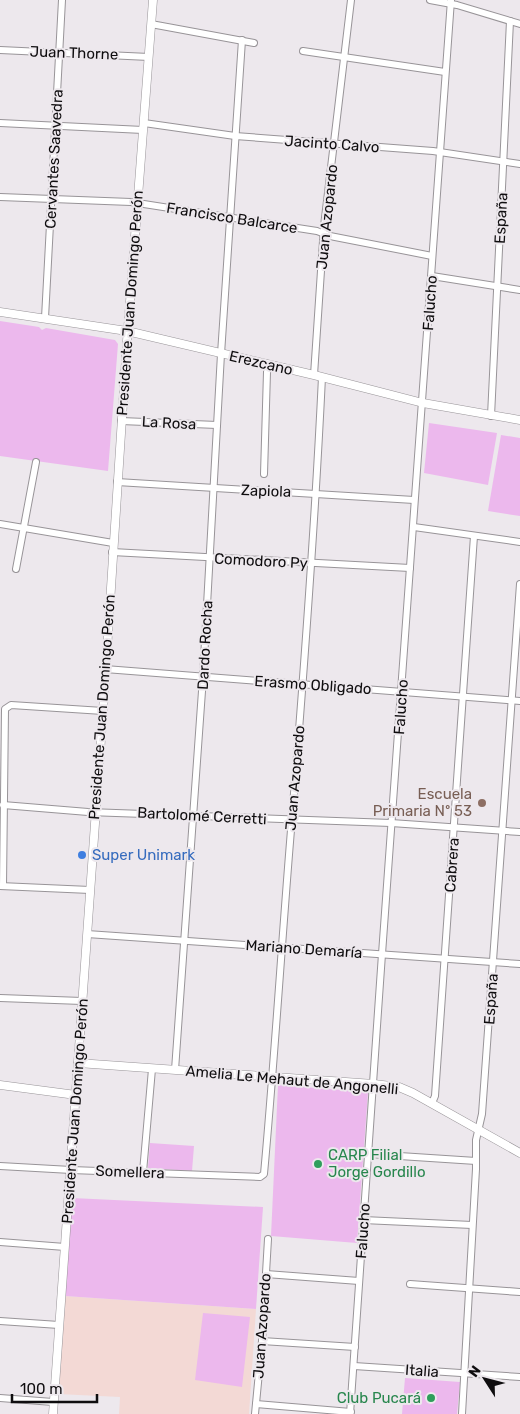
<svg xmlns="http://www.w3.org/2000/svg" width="520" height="1414" font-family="Rubik,sans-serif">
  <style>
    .medical { fill: #f3d9d5 }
    .green { fill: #ecb8ed }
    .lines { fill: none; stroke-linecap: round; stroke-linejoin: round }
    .minor-casing { stroke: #989498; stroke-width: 8 }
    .tertiary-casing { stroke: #989498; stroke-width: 9 }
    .minor { stroke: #fff; stroke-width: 6 }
    .tertiary { stroke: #fff; stroke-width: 8 }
    .education-dot { fill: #8d6e63; stroke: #ede8ed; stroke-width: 2 }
    .shop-dot { fill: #3f7fe0; stroke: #ede8ed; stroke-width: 2 }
    .leisure-dot { fill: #2e9e5b; stroke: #ede8ed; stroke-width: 2 }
    .labels { text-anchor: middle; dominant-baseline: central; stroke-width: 4; stroke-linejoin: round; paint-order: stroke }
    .street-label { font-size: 15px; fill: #0f0d0f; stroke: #ede8ed }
    .education-label { font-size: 15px; fill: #785e54; stroke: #ede8ed; text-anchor: end }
    .shop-label { font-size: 15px; fill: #366cbe; stroke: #ede8ed; text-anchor: start }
    .leisure-label { font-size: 15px; fill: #27864d; stroke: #ede8ed; text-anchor: start }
  </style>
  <rect width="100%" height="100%" fill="#ede8ed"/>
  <path class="medical" d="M65,1296L256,1309L249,1414H119L120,1397L58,1394Z"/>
  <g class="green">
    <path d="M0,321L39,327L42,330L46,328L115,340L118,344L108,471L0,456Z"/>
    <path d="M429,423L497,433L488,485L424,473Z"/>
    <path d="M501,435L520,438V516L488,511Z"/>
    <path d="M278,1085L368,1092L357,1243L271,1236Z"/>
    <path d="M150,1143L194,1146L192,1171L148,1168Z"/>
    <path d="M72,1198L263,1207L256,1309L65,1296Z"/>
    <path d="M203,1313L250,1317L242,1387L195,1380Z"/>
    <path d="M405,1378L460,1382L457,1414H402Z"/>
  </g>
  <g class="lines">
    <defs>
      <g id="minor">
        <path d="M430,0L457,5L520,24"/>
        <path d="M151,24L254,43"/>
        <path d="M0,50L149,57"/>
        <path d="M303,51L445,72"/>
        <path d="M0,123L143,130"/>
        <path d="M144,123L235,136L433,151L520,164"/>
        <path d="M0,197L131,202L317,231L330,236L432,256"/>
        <path d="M432,276L520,290"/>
        <path d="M45,318L62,0"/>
        <path d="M314,375L324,226L351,0"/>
        <path d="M491,416L510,21"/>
        <path d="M121,421L217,425"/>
        <path d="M264,474L267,372L269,364"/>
        <path d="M117,482L414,500"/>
        <path d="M0,524L113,543"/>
        <path d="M414,527L520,542"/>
        <path d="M112,552L410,568"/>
        <path d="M16,569L36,462"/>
        <path d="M105,669L520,701"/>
        <path d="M3,805L88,812L391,823L520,832"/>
        <path d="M0,886L90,890"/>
        <path d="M3,886L5,709L11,705L103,711"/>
        <path d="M87,934L520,964"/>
        <path d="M0,998L82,1001"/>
        <path d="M175,1070L203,677L221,354L242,40"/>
        <path d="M432,1103L435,1096L474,536"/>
        <path d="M369,1154L476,1161"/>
        <path d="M0,1166L71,1170L260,1177L264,1174C275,1055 282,936 292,818C304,671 315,524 322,377"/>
        <path d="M143,1172L152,1069"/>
        <path d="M363,1220L472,1225"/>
        <path d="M0,1242L65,1247"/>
        <path d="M266,1274L359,1281"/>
        <path d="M410,1284L520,1292"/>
        <path d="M0,1321L59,1325"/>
        <path d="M262,1341L355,1347"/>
        <path d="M354,1366L520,1377"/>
        <path d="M0,1398L53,1402"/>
        <path d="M256,1404L351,1412"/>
        <path d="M255,1414L262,1341L268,1239"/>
        <path d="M350,1414L382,954L451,0"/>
        <path d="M462,1414L476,1169V1140L482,1114L520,584"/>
      </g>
      <g id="tertiary">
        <path d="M0,312L127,331L314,375L423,403L520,420"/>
        <path d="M78,1063L374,1084L399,1087L413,1093L520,1153"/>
        <path d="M0,1085L76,1095"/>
        <path d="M53,1414L103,711L127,341L153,0"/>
      </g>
    </defs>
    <use href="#minor" class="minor-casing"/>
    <use href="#tertiary" class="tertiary-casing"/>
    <use href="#minor" class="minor"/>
    <use href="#tertiary" class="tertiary"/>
  </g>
  <circle class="education-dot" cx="482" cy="803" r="5"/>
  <circle class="shop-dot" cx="82" cy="855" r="5"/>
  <g class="leisure-dot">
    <circle cx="318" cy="1164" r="5"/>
    <circle cx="431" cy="1398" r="5"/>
  </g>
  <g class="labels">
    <g class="street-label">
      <text transform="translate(74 53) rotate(2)">Juan Thorne</text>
      <text transform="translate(332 144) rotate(4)">Jacinto Calvo</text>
      <text transform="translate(54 159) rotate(-87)">Cervantes Saavedra</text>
      <text transform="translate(327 217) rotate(-84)">Juan Azopardo</text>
      <text transform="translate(232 218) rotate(9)">Francisco Balcarce</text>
      <text transform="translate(501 218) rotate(-87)">España</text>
      <text transform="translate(130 303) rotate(-86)">Presidente Juan Domingo Perón</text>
      <text transform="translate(430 303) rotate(-86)">Falucho</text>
      <text transform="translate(261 363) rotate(13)">Erezcano</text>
      <text transform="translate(169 423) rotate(3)">La Rosa</text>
      <text transform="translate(266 491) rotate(2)">Zapiola</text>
      <text transform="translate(261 561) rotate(3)">Comodoro Py</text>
      <text transform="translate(205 645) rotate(-87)">Dardo Rocha</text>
      <text transform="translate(313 685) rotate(4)">Erasmo Obligado</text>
      <text transform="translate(102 707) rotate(-86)">Presidente Juan Domingo Perón</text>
      <text transform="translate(401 707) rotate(-86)">Falucho</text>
      <text transform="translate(295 778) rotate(-85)">Juan Azopardo</text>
      <text transform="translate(202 816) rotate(3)">Bartolomé Cerretti</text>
      <text transform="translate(452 865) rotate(-86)">Cabrera</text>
      <text transform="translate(304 949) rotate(4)">Mariano Demaría</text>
      <text transform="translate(491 999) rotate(-86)">España</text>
      <text transform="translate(292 1080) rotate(5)">Amelia Le Mehaut de Angonelli</text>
      <text transform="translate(75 1111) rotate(-86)">Presidente Juan Domingo Perón</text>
      <text transform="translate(130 1172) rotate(2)">Somellera</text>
      <text transform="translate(363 1231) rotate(-86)">Falucho</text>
      <text transform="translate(262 1326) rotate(-86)">Juan Azopardo</text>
      <text transform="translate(422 1371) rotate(4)">Italia</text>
    </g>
    <g class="education-label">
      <text x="472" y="794">Escuela<tspan x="472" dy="17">Primaria Nº 53</tspan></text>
    </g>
    <g class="shop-label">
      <text x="92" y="855">Super Unimark</text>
    </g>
    <g class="leisure-label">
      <text x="328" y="1155">CARP Filial<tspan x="328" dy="17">Jorge Gordillo</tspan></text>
      <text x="421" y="1398" text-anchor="end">Club Pucará</text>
    </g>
  </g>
  <g transform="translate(485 1379) rotate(306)" stroke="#ede8ed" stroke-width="4" paint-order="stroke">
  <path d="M0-4L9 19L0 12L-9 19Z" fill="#0f0d0f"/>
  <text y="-8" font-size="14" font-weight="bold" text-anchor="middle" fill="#0f0d0f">N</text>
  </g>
  <path d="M12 1394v8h85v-8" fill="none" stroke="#0f0d0f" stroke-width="2.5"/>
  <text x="20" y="1394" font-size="15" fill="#0f0d0f" stroke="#ede8ed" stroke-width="4" paint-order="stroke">100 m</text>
</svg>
